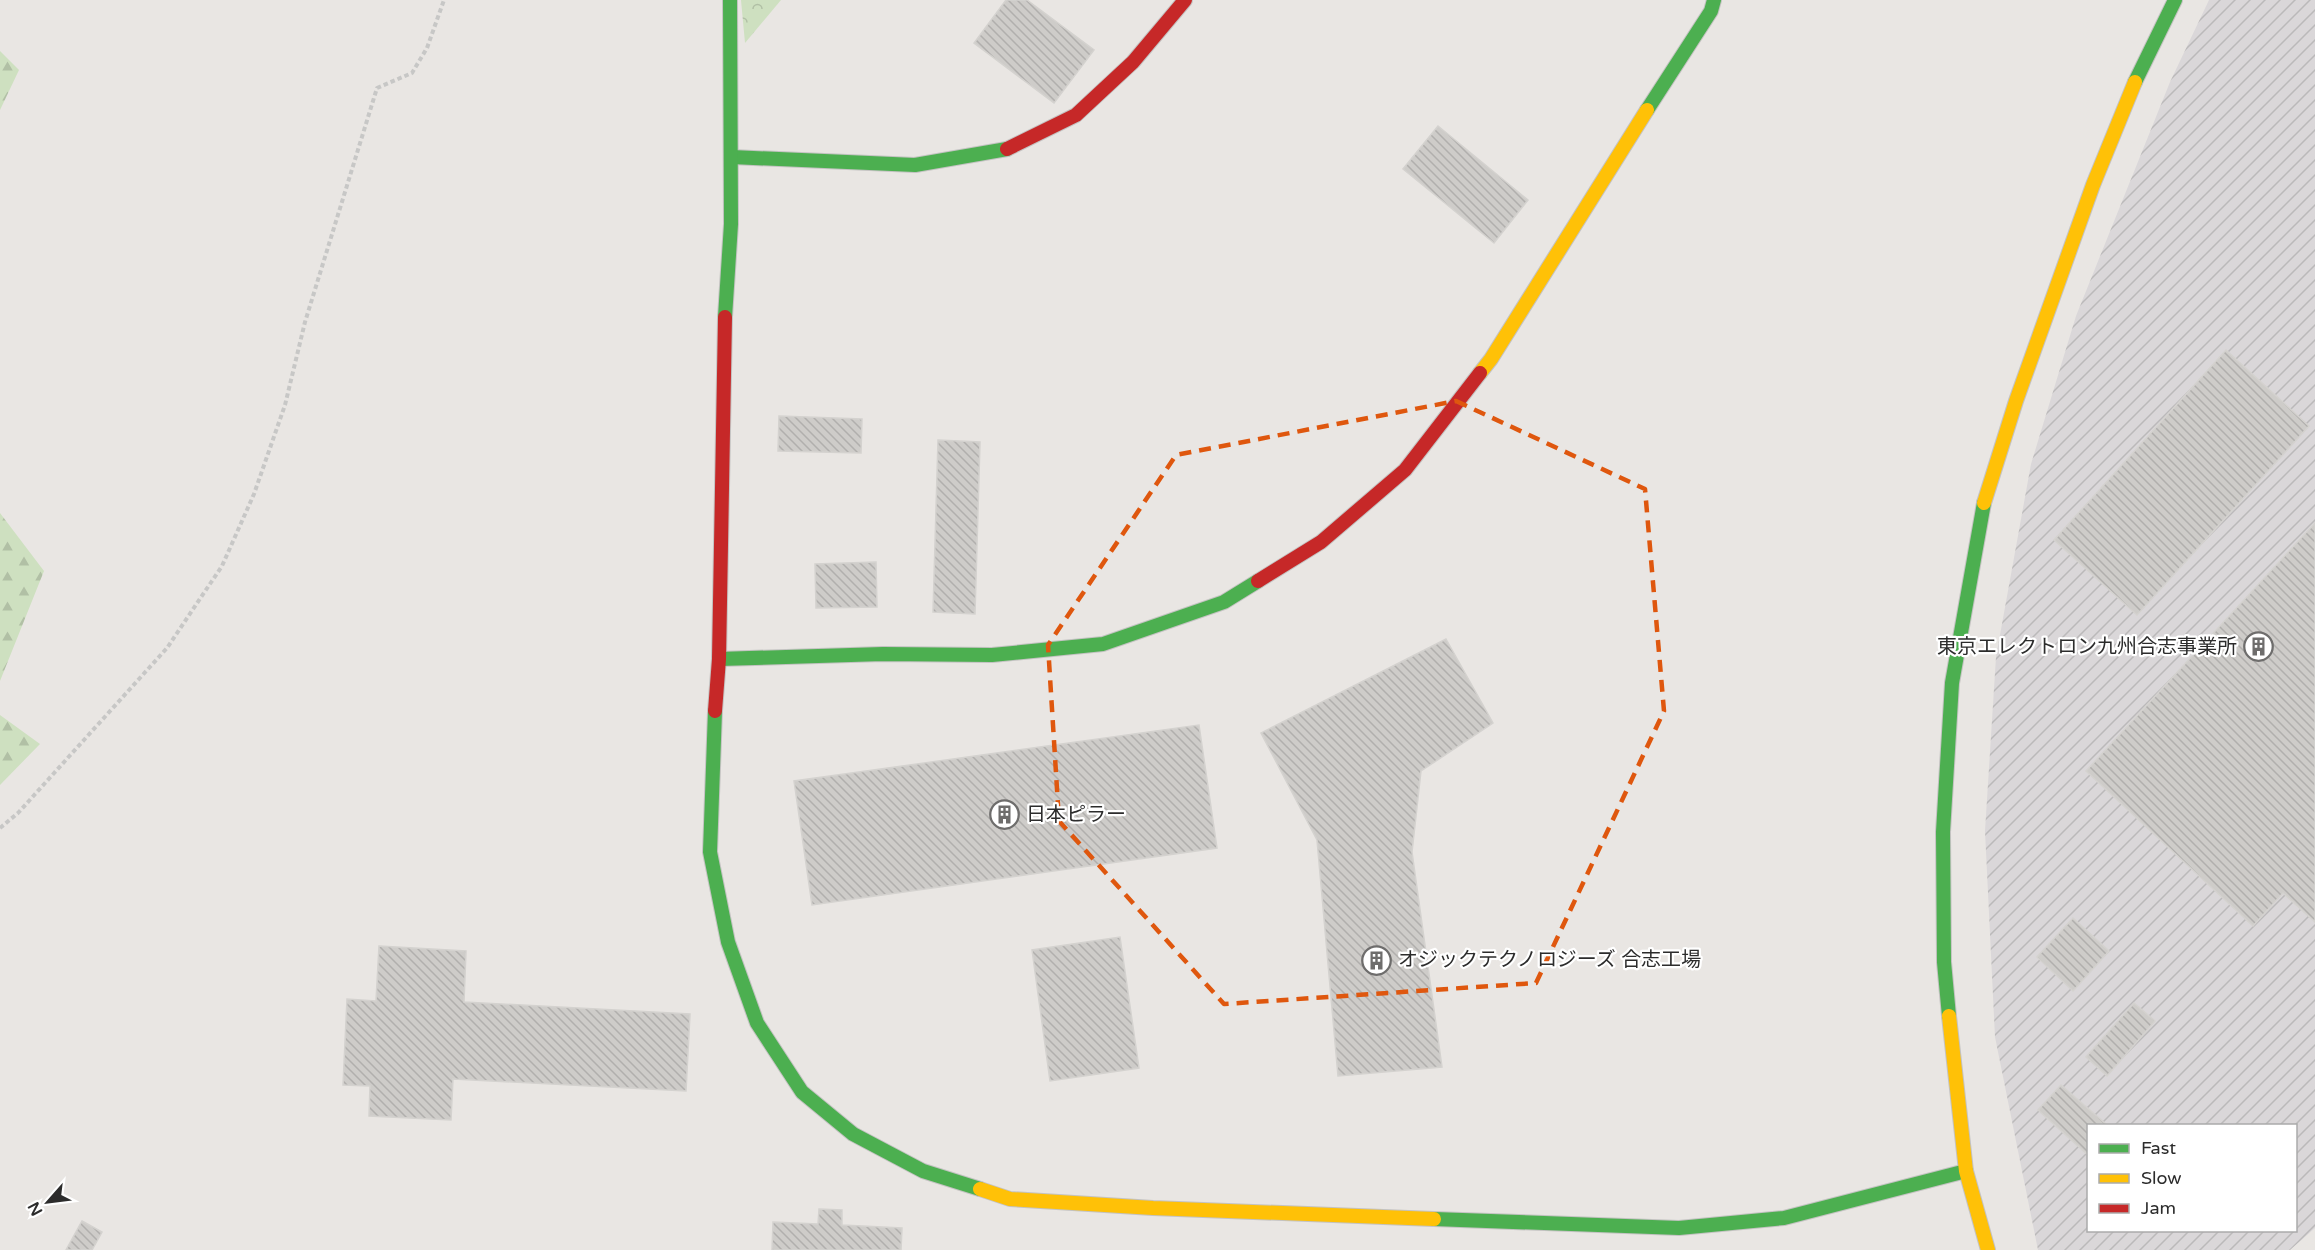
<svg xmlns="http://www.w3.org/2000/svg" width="2315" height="1250" font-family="'Varela Round','Noto Sans JP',sans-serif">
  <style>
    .industrial { fill: url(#industrial-furrows); fill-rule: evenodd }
    .forest { fill: url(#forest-firs) }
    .park { fill: url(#park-crowns) }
    .building { fill: url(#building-back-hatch); stroke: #d4d2cf; stroke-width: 1.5 }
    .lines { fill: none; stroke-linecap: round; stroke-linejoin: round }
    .fast-casing { stroke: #c4c3c2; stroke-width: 16 }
    .slow-casing { stroke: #c4c3c2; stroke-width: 16 }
    .jam-casing { stroke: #c4c3c2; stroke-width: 16 }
    .path { stroke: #c7c7c6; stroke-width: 4; stroke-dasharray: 4.5 3; stroke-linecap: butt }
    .fast { stroke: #4caf50; stroke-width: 14 }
    .slow { stroke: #ffc107; stroke-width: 14 }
    .jam { stroke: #c62828; stroke-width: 14 }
    .marked { fill: none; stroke: #df570e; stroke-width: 4.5; stroke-dasharray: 12 8; stroke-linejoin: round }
    .labels { text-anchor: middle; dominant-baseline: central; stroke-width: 4.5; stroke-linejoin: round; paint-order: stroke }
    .poi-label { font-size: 20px; fill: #2c2c2c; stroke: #fff; text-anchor: start }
  </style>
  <defs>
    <pattern id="industrial-furrows" width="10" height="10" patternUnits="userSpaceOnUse" patternTransform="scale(1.5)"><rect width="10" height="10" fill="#dad7d9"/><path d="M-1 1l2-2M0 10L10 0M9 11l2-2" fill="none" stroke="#bbb9ba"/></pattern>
    <pattern id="forest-firs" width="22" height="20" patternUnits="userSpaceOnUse" patternTransform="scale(1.5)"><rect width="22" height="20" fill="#cee0c0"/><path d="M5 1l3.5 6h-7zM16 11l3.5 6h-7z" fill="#b1c0a5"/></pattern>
    <pattern id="park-crowns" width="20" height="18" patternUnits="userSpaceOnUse" patternTransform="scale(1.5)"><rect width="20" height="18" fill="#cee0c0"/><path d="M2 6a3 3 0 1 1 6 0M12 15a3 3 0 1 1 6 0" fill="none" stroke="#b1c0a5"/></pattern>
    <pattern id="building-back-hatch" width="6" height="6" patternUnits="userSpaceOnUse" patternTransform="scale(1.5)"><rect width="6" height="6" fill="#ceccc9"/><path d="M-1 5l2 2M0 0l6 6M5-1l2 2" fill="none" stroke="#b1afad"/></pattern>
  </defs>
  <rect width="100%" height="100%" fill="#e9e6e3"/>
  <path class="industrial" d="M2209,0H2315V1228L2290,1250H2038L1995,1037L1985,831L1996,657L2031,464L2076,316L2170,82ZM2088,1126H2296V1230H2088Z"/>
  <g class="forest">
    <path d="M0,51L19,70L0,110Z"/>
    <path d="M0,513L44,571L0,681Z"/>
    <path d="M0,715L40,744L0,785Z"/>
  </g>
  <path class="park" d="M741,0H781L745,43Z"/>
  <g class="building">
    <path d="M1006,0H1027L1094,50L1054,103L974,43Z"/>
    <path d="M1438,126L1528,200L1494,243L1403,169Z"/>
    <path d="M2226,350L2309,426L2137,615L2054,540Z"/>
    <path d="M779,416L862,419L861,453L778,451Z"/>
    <path d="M938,440L980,442L975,614L933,612Z"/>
    <path d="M2315,523V922L2283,893L2253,926L2086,771Z"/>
    <path d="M876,562L877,607L816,608L815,564Z"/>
    <path d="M1446,639L1493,723L1421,771L1412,852L1442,1067L1338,1076L1317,840L1261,733Z"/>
    <path d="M1199,725L1217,848L812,905L794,781Z"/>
    <path d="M2073,918L2109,951L2073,991L2037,957Z"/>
    <path d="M1120,937L1139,1068L1050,1081L1032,950Z"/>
    <path d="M379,946L466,951L464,1002L690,1014L686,1091L453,1079L451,1120L369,1116L370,1086L343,1085L347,999L376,1001Z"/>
    <path d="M2134,1003L2155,1021L2107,1076L2086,1057Z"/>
    <path d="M2061,1085L2107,1125H2088V1155L2038,1110Z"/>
    <path d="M819,1209L842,1210V1225L902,1228L901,1250H772L773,1222L818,1224Z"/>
    <path d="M82,1221L102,1232L92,1250H66Z"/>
  </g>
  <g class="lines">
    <defs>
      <g id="fast">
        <path d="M2135,82L2175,0"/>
        <path d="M1647,110L1711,11L1714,0"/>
        <path d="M732,157L915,165L1007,149"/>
        <path d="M725,317L731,224L730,0"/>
        <path d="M719,659L883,654L992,655L1103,644L1224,602L1258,581"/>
        <path d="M715,711L710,852L728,942L757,1023L802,1092L853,1134L923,1171L980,1189"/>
        <path d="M1949,1016L1944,962L1943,832L1952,683L1984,503"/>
        <path d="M1434,1219L1679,1228L1784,1218L1966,1171"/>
      </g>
      <g id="slow">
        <path d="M1480,373L1491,359L1647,110"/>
        <path d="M1984,503L2016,401L2093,185L2135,82"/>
        <path d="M1949,1016L1966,1171L1988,1250"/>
        <path d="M980,1189L1010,1199L1153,1208L1434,1219"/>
      </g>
      <g id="jam">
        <path d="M1007,149L1076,115L1133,62L1185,0"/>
        <path d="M1258,581L1321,542L1405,470L1480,373"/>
        <path d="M715,711L719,659L725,317"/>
      </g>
    </defs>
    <use href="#fast" class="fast-casing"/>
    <use href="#slow" class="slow-casing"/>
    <use href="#jam" class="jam-casing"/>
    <path class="path" d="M0,828L18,813L167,648L222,566L254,494L285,405L305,322L377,88L412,73L427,48L444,0"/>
    <use href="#fast" class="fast"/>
    <use href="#slow" class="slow"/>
    <use href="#jam" class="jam"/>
  </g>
  <path class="marked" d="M1456,401L1645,489L1664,711L1536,983L1224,1004L1059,821L1048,645L1176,455Z"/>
  <defs>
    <symbol id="building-ring" viewBox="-11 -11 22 22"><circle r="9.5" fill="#fff" stroke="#6e6d6c" stroke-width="1.5"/><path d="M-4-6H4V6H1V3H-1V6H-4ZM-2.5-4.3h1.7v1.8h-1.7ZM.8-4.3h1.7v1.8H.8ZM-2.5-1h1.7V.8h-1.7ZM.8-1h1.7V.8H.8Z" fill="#6e6d6c"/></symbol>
  </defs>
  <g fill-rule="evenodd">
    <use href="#building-ring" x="2242" y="630" width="33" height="33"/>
    <use href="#building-ring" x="988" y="798" width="33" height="33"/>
    <use href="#building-ring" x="1360" y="944" width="33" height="33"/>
  </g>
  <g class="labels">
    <g class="poi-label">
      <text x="2237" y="647" text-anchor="end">東京エレクトロン九州合志事業所</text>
      <text x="1026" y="815">日本ピラー</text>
      <text x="1398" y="960">オジックテクノロジーズ 合志工場</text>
    </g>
  </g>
  <rect x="2087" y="1124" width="210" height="108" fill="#ffffff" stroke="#ababab" stroke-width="1.5"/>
  <rect x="2099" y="1144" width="30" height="9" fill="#4caf50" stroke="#ababab" stroke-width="1.5"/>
  <text x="2141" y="1154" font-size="18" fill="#2c2c2c">Fast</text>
  <rect x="2099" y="1174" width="30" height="9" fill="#ffc107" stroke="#ababab" stroke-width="1.5"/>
  <text x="2141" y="1184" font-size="18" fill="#2c2c2c">Slow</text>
  <rect x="2099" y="1204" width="30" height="9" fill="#c62828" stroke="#ababab" stroke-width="1.5"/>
  <text x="2141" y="1214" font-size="18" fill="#2c2c2c">Jam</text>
  <g transform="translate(48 1202) rotate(242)" stroke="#ffffff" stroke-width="4.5" paint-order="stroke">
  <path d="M0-4.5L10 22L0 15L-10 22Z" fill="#2c2c2c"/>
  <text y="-9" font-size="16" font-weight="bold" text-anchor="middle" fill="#2c2c2c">N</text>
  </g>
</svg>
